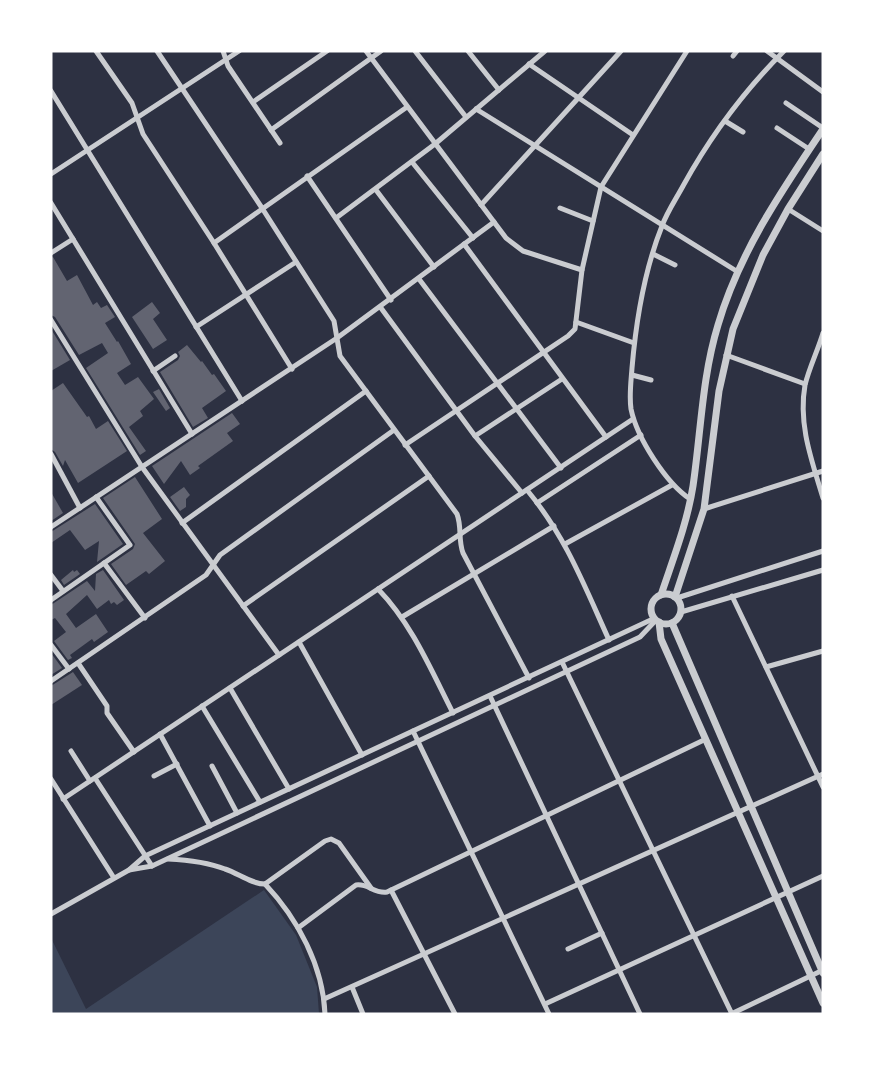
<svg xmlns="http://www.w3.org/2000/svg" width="874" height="1065" font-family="'Fira Sans Condensed',sans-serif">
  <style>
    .green { fill: #3c4559 }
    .building { fill: #626471 }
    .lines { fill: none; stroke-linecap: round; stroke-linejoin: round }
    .minor { stroke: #caccd0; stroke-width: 5 }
    .tertiary { stroke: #caccd0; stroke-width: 7 }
  </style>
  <rect width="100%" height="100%" fill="#2d3142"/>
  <path class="green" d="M264,890L296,935L317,987L319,1014H51V938L86,1009Z"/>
  <g class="building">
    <path d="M53,257L67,281L77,275L93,305L97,302L101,308L107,305L115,317L105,323L117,342L118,341L131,364L117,373L125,385L138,377L154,399L140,411L143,416L129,427L146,451L140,455L86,368L108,353L102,343L79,355L55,317L51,315V258Z"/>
    <path d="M152,302L160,313L153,319L167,340L153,349L132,317Z"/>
    <path d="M51,329L70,360L51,371Z"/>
    <path d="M187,345L201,362L202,361L212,375L214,374L226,391L202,408L208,418L193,427L160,372L178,360L180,356L178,352Z"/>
    <path d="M63,383L87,417L89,416L96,429L108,421L127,451L78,483L65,460L63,466L55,452L51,449V391Z"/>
    <path d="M159,389L170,408L166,411L153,392Z"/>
    <path d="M232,413L240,424L227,433L233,441L198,466L200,468L190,475L181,461L164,484L152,466Z"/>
    <path d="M135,477L162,519L143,533L165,561L149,574L146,571L126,585L111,564L133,549L135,544L103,498Z"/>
    <path d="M184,487L190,495L186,499V507L180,511L170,497Z"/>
    <path d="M51,492L63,513L51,521Z"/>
    <path d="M95,504L123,544L97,562L99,541L85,550L70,530L51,543V532Z"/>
    <path d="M73,570L74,572L77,570L80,574L64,585L61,580Z"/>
    <path d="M103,570L124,600L117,605L114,602L111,604L109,600L97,609L87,595L66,614L76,628L96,614L108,632L94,642L92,639L70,655L72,658L68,660L54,641L66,632L55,618L51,620V605L87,581L95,591L96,574Z"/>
    <path d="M51,653L62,668L51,675Z"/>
    <path d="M73,672L82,685L51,705V686Z"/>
  </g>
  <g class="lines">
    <g class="minor">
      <path d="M96,51L132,103L143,134L214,243L292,369"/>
      <path d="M157,51L262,208L334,321L340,356L457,514C462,527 458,540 463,553L529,678"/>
      <path d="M223,51L228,66L280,143"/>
      <path d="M366,51L506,238L523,251L582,270"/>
      <path d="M415,51L466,117"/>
      <path d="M468,51L499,90"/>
      <path d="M767,51L823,92"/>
      <path d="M733,56L737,51"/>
      <path d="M529,64L633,135"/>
      <path d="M51,91L242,401"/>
      <path d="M253,102L327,51"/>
      <path d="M786,103L823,128"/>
      <path d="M476,109L738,272"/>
      <path d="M725,121L743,132"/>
      <path d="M777,128L809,149"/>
      <path d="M271,130L381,51"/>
      <path d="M412,162L473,238"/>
      <path d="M51,174L239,51"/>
      <path d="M307,176L391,300"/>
      <path d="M376,190L434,267"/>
      <path d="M51,203L192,434"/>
      <path d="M481,205L621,51"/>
      <path d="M560,208L593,221"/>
      <path d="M788,209L823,231"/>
      <path d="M336,218L435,144L545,51"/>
      <path d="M214,243L407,107"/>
      <path d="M464,244L606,437"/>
      <path d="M51,253L73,239"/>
      <path d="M653,254L675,265"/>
      <path d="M419,279L561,468"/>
      <path d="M381,308L475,436L522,493"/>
      <path d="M51,320L142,467L279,655"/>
      <path d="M576,322L634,343"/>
      <path d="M196,327L296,262"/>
      <path d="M823,333C818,350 809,368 805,385C798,425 812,461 823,498"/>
      <path d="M726,355L805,384"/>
      <path d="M153,371L175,356"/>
      <path d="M632,375L651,380"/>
      <path d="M475,436L562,379"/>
      <path d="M405,445L568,336L575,329L582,270L601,187L687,51"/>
      <path d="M51,454L80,508"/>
      <path d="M527,490C566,537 584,585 609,640"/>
      <path d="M690,499C666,483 637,438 631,409C629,396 631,382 632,368C636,321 644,271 662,226C667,212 676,199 683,186C710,137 745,90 784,51"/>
      <path d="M537,503L641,435"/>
      <path d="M704,509L823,471"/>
      <path d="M182,523L366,391"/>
      <path d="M51,527L337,338L494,222"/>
      <path d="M565,544L672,485"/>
      <path d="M104,563L145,618"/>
      <path d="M51,575L63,591"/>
      <path d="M378,589C412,624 431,670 453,713"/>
      <path d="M732,596L823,787"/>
      <path d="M677,598L823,551"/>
      <path d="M51,600L130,545L96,497"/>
      <path d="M243,606L429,476"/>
      <path d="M681,612L823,570"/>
      <path d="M402,617L554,526"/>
      <path d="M299,642L362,755"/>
      <path d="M51,645L69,669"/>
      <path d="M562,662L732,1014"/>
      <path d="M78,663L107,706V713L134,752"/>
      <path d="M766,667L823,651"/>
      <path d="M51,681L206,575L220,555L394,430"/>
      <path d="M230,688L289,789"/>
      <path d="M490,696L640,1014"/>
      <path d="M202,706L260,802"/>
      <path d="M413,731L549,1014"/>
      <path d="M160,734L210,826"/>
      <path d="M71,751L90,781"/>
      <path d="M212,766L237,813"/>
      <path d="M154,776L177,764"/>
      <path d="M95,778L152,866"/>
      <path d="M51,779L114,878"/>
      <path d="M63,799L633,419"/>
      <path d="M168,859C188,860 207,862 225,869C238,873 251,884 265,884L325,841L331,839L339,843L371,888"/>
      <path d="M129,870L152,866L640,637L656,620"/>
      <path d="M265,884C298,919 323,966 325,1014"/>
      <path d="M391,890L455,1014"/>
      <path d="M51,914L129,870L145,856L655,618"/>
      <path d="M298,928L356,885C368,883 374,894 387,892L706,739"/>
      <path d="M568,949L602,933"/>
      <path d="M352,987L363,1014"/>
      <path d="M324,999L823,774"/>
      <path d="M545,1004L823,876"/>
      <path d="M731,1014L823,970"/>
    </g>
    <g class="tertiary">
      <circle cx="666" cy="609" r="15"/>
      <path d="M661,595C673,559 687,524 693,486C701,432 702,377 718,325C739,253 782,190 823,129"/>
      <path d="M675,597L704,509L719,391L733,329L763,255L788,209L823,154"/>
      <path d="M659,622L661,639L823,1003"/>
      <path d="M672,623L823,973"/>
    </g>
  </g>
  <rect width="874" height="1065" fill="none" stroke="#ffffff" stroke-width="105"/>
</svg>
